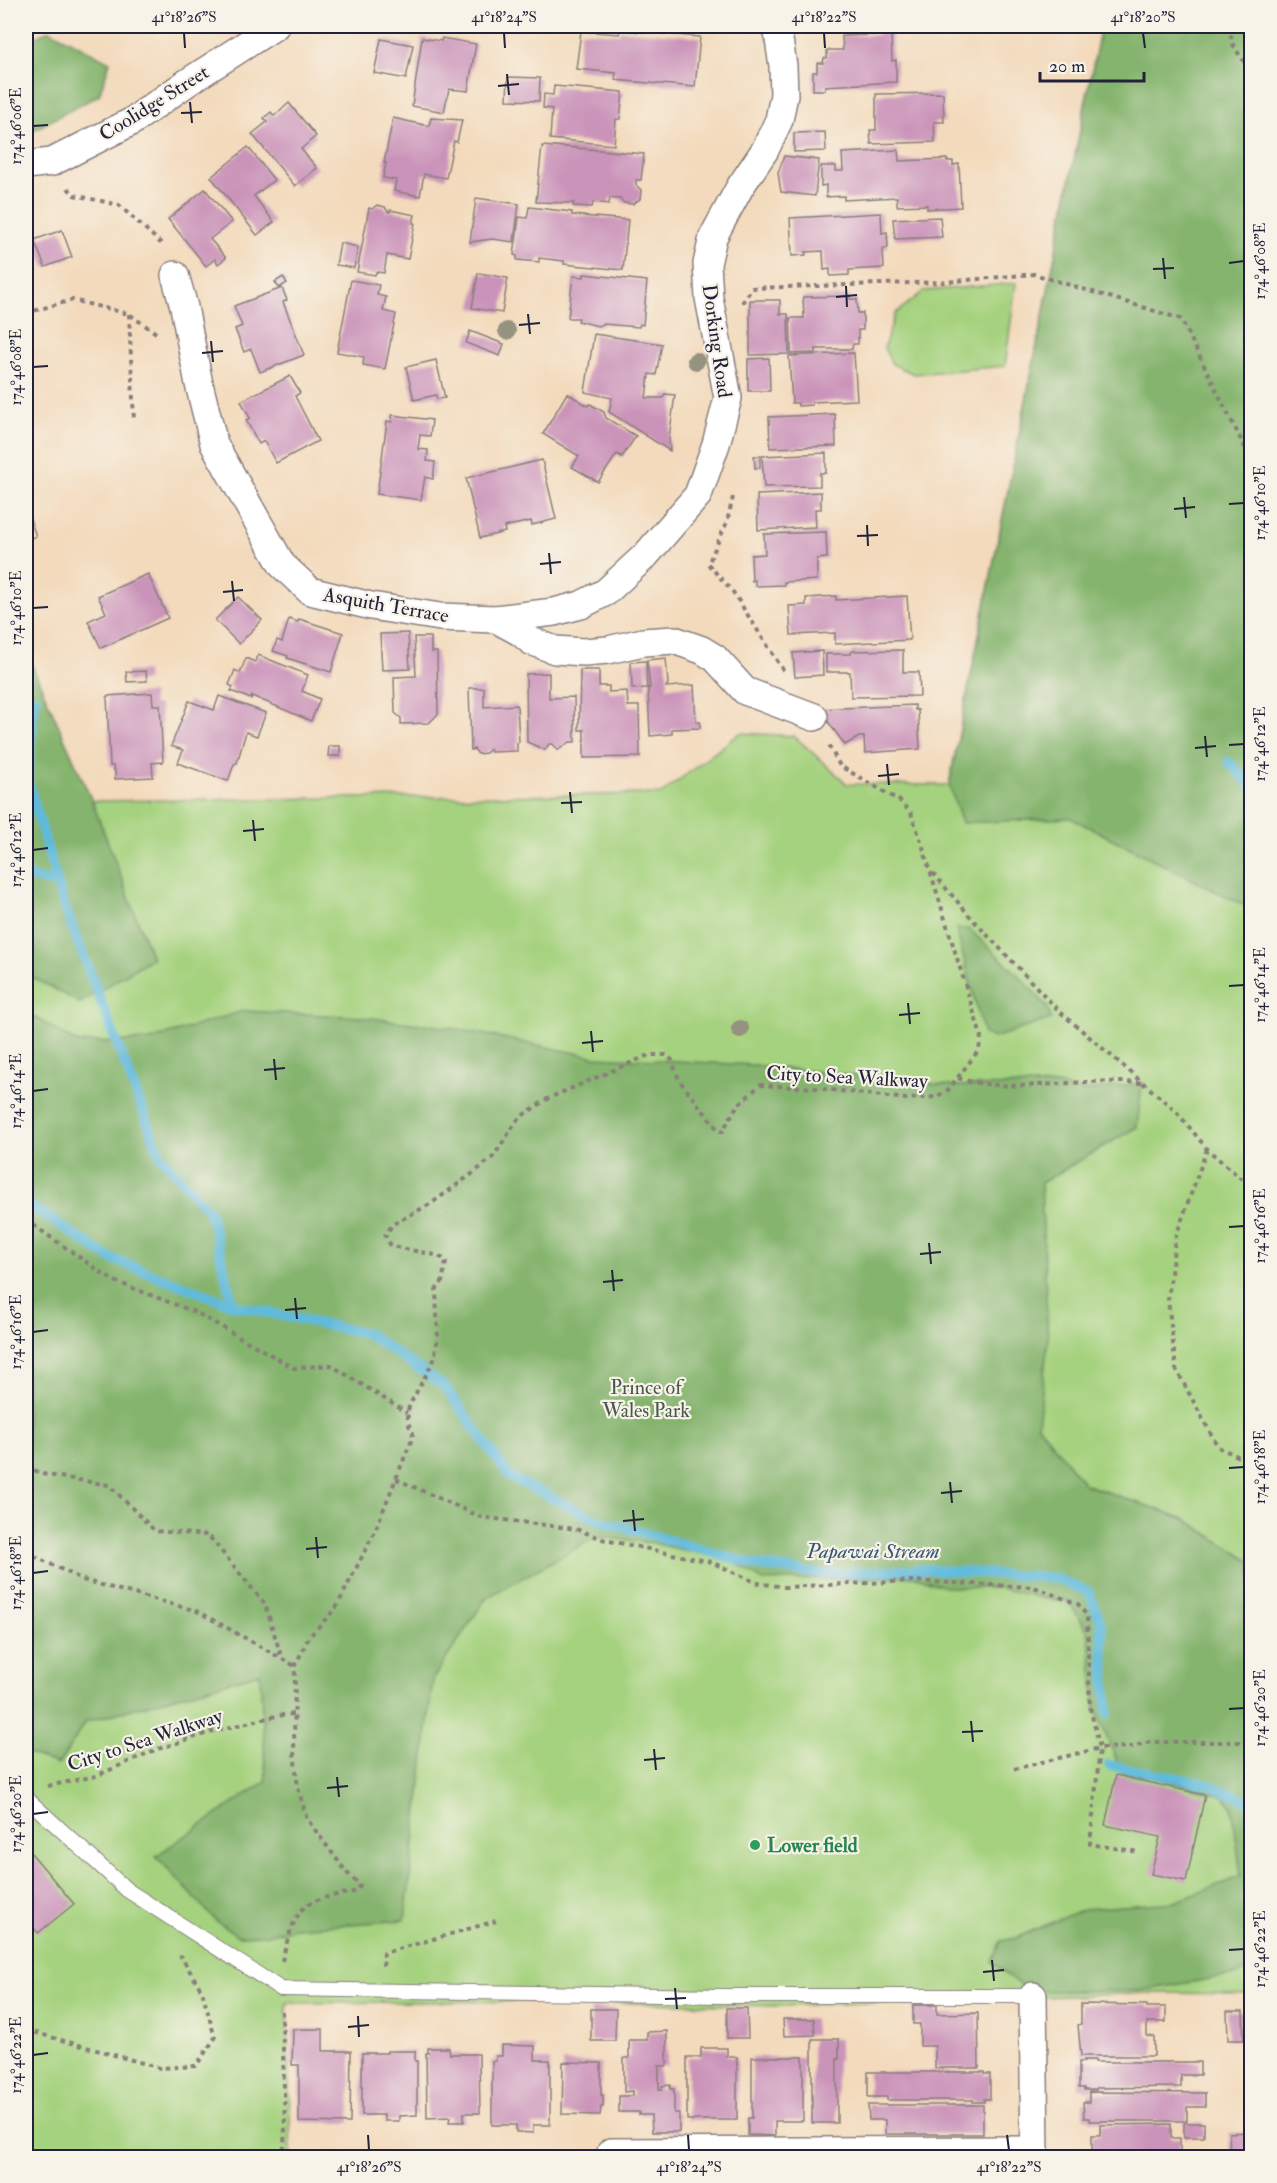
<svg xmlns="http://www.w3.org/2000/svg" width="1277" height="2183" font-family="'IM FELL Double Pica',serif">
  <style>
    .green { fill: #a5d27e; stroke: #647a5c; stroke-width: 1.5 }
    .forest { fill: #84b46d; stroke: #536b54; stroke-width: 1.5 }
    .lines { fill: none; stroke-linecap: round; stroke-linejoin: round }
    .stream { stroke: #5ebadc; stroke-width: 10 }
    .building { fill: #ca93b9 }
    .lane-casing { stroke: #8a7e7c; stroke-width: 16 }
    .street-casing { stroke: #8a7e7c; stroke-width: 30 }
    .path { stroke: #8a7e7c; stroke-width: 4; stroke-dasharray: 4.5 4.5; stroke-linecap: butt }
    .lane { stroke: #fff; stroke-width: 14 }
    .street { stroke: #fff; stroke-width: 27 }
    .tree { fill: #969280 }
    .ticks { fill: none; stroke: #22223b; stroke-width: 2 }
    .leisure-dot { fill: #2e9e5b; stroke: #f7f3e8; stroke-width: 2 }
    .labels { text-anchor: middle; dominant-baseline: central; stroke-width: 4.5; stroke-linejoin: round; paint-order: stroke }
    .street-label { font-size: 20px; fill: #22223b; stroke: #f7f3e8 }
    .park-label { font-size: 20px; fill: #49574f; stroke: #f7f3e8 }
    .leisure-label { font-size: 20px; font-weight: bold; fill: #27864d; stroke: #f7f3e8; text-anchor: start }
    .water-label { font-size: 21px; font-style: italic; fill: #375773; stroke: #f7f3e8 }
    .neatline { fill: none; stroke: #22223b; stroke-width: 2 }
    .ticks-label { font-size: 15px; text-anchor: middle; fill: #22223b }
  </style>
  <rect width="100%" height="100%" fill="#f7f3e8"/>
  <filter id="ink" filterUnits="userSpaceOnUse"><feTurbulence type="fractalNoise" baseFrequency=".0167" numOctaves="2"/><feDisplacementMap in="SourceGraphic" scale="12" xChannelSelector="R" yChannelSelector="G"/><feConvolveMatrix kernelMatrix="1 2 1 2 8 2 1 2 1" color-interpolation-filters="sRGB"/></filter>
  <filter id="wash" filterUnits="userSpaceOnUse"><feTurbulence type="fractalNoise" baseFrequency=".008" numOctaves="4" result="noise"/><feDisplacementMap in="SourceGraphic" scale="24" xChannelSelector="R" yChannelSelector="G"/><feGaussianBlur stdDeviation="1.35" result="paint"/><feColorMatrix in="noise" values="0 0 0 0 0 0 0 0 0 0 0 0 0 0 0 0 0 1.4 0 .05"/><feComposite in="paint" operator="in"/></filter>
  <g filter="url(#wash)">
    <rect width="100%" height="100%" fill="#f3dabc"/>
    <g class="green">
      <path d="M1101,26H1251V1994L1154,1993L781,2006L548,2001L287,2003L291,2157L26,2158V805L92,801L661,794L740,733L794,736L847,784L949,785Z"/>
      <path d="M1016,283L1005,366L914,374L892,364L884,348L895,314L924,291Z"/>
    </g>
    <g class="forest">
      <path d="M1101,26H1251V909L1071,818L962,823L949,785Z"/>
      <path d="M49,30L110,62L99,95L26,134V43Z"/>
      <path d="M30,661L92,801L152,958L80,1003L26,974V662Z"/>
      <path d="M956,929H969L1014,971L1047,1006L1051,1019L994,1038L984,1034Z"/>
      <path d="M243,1011L362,1017L452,1028L596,1057L754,1065L954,1086L1057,1085L1082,1091L1142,1083L1137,1127L1041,1183L1048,1341L1038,1425L1084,1484L1185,1519L1251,1562V1968L1240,1974L1139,1991H1031L1006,1975L992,1961L1001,1941L1016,1938L1083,1909L1175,1902L1241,1876L1232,1806L1224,1796L1163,1780L1122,1773L1096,1711L1088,1631L1068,1601L1046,1599L1000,1588L945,1587L914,1576L763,1581L733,1561L653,1543L596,1537L486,1598L433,1679L405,1920L296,1928L265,1935L238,1936L215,1920L156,1856L266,1781L260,1673L86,1722L58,1765L26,1753V1012L78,1043L150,1040Z"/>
    </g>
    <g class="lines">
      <g class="stream">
        <path d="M35,698L27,778L63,903L160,1155L210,1213L233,1305"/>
        <path d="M1229,762L1252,786"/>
        <path d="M26,876L57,884"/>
        <path d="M26,1203L110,1258L233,1305L368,1334L444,1386L510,1477L595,1519L756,1565L820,1574L924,1569L1054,1578L1089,1592L1101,1623L1108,1714"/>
        <path d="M1109,1765L1208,1784L1252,1803"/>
      </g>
    </g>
    <g id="blocks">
      <g class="building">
        <path d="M878,29H891L892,61L896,60V82L825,86V90H813V72H817V63H823L824,58H827V50H843L842,36L878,35Z"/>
        <path d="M620,30L700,37L695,87L615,80L616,73L576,69L581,31L619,34Z"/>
        <path d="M422,38L441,41L442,38L476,44L468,91L449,89L444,112L412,106Z"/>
        <path d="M381,39L413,45L406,79L374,73Z"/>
        <path d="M508,77L540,78L539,101L507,100Z"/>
        <path d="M554,86L623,92L620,119H616L614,145L550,139L552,109L543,108L544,94L553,95Z"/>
        <path d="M943,93L944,122H934L935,142L871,144L870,130H876V94Z"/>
        <path d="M289,103L316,136L301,149L317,168L295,186L252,134L267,122L264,118L271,112L274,116Z"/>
        <path d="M393,118L429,126L431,118L462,120L457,142L454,141L446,178L424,174L420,196L394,191L396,180L383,178L386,163H384Z"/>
        <path d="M825,132L826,151L794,152V133Z"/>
        <path d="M542,146L555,147L554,146L644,154L641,180H636V185L641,190L640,199L633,204L624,203L620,199L610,198L609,204L593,202L592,207L573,206L574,203L536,202Z"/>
        <path d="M248,147L274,180L254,196L274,222L257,235L211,177Z"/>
        <path d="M898,150L899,161L947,159V161H953V165L959,164L961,207L927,209V205L897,206V197L844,200V196L826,197V185L821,186V166H836V171H843L842,153Z"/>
        <path d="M784,156L819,160L815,196L781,192L778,173Z"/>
        <path d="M205,189L232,222L210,239L226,258L218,264L215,259L206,266L168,219Z"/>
        <path d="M476,198L519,204L514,242L492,239L470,242Z"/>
        <path d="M377,205L385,207L388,212H390V210L415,215L413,223H415L408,259L387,255L384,273L376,272L375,275L357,272L369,208L372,209Z"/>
        <path d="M529,207L572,212V215L628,220L623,270L564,264V261L539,258V262L517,260V256L514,255L519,217L527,218Z"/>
        <path d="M881,213L882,233L887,232L888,248L883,249L884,268L849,270V275L830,276V269L824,270L823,251L805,252L806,255L792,256L790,218Z"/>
        <path d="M940,217L942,237L895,239L893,219Z"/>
        <path d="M62,230L72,257L45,267L34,240Z"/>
        <path d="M340,243L358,247L354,268L336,265Z"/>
        <path d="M478,273L508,278L502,313L472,308Z"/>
        <path d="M584,274L647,281L643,325L640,324L639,327L603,324L598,326L578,321L579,318H568L573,276L584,277Z"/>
        <path d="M283,277L287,283L279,288L275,282Z"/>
        <path d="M351,280L379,285L377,295L386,297L383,311L396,314L385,369L363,365L364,357L337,352Z"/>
        <path d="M282,288L287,300L283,302L304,355L260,372L251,349L244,352L235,329L242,326L234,306Z"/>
        <path d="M850,296V299H857L858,313H863V330H858V344H853L852,349H816V353L791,354L790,318H804L803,297Z"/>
        <path d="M750,300H780V314H788L789,354L750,355Z"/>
        <path d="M470,331L504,344L500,356L466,343Z"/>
        <path d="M594,334L662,344L656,375L649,374L646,398H663L665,394L675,395L669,438L670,451L609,412L612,398L585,392Z"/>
        <path d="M854,353L857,400L812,402V405L798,406V403H792L789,356Z"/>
        <path d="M769,358L770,391H748V359Z"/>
        <path d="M436,360L445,398L437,399L436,395L414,400L406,367Z"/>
        <path d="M290,376L300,393L295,396L318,441L276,463L264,441L259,444L246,420L250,418L241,401Z"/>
        <path d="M567,393L588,406L590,404L604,412L606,418L636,436L622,457L617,454L598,482L572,467L579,456L543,434Z"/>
        <path d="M835,414L836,446L770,448L769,417Z"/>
        <path d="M392,415L432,420L430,436L420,435L418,449L428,450L427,461L435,462L433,479L425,477L421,500L377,494L387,421L392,422Z"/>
        <path d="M826,453V473H820V486L764,487L762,456Z"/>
        <path d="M754,456H760V468H755Z"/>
        <path d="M542,460L556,519L532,525L531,521L504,527L505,532L480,538L466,478Z"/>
        <path d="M821,492V509H815L816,527L758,530L757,495Z"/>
        <path d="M26,508L36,536L26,540Z"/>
        <path d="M826,532L827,558L817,559V580L784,582V585L755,586V580L752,581L751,555L765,554L764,534Z"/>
        <path d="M148,574L168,618L101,648L88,621L106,613L98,596Z"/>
        <path d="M836,596V600L907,596L910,640L835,644V633L791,635L789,606L806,605V598Z"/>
        <path d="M238,597L262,620L239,644L215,620Z"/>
        <path d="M289,619L298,622L299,619L343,633L331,672L287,658L288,656L273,651L277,640L282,642Z"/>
        <path d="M408,633L410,669L382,670L380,634Z"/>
        <path d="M414,637H431V652H437L438,714L429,723L401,724V718L395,713L394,677L416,676Z"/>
        <path d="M903,650V672H919L920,696L851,697L850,672H826V654H851L852,651Z"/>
        <path d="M822,651L823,675L795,677L793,653Z"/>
        <path d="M258,655L308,675L302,691L320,699L311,721L252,696L251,699L231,691L233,687L229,685L235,670L240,673L246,658L255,662Z"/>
        <path d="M666,658L668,684L666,687L694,685L696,722H700V728L672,729V734L650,736L648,688H650L647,660Z"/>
        <path d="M646,661L647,688L632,689L631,662Z"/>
        <path d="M580,670H599V686H609V692L627,691L628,706H639L640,757L584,758V730H579Z"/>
        <path d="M146,671L147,681L127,682L126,672Z"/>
        <path d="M549,673V698L574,697L575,742H570L558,750L553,744H549L545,750L527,742L526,674Z"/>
        <path d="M469,688H484V707L517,705L519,742L517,743V751L491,752L490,749L486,753L478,754L474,749L471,750Z"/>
        <path d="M152,693L153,705H160L163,762L152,763L153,777L115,779V770H114L113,766H110L107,696Z"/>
        <path d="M219,696L266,713L257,736L246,732L237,763L234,764L228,781L178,763L183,750L171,746L189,701L214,710Z"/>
        <path d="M915,705V710H918L920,749L865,753L864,737H859L845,745L819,709Z"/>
        <path d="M329,746H340V756H328Z"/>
        <path d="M1116,1775L1205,1795L1186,1881L1151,1874L1160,1837L1105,1825Z"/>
        <path d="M26,1847L74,1904L38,1933L26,1918Z"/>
        <path d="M1081,2004L1147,2005V2007H1166V2022H1147V2036L1154,2037V2056H1081L1078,2025L1081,2024Z"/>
        <path d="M913,2005H937V2014L978,2013L979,2068H935V2046H920V2024H913Z"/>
        <path d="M727,2008H747L748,2038H727Z"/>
        <path d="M591,2009H616L615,2041H591Z"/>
        <path d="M1227,2011H1243L1244,2040H1228Z"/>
        <path d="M783,2019H814L815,2035L784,2036Z"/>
        <path d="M293,2029H323V2051H351L350,2123L299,2122V2065H292Z"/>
        <path d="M667,2031V2066H659V2089L662,2090V2086L671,2085L670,2089H674V2113H679V2132H652L651,2115H639V2112H619V2096H633V2091L624,2092V2058H629V2040H647V2032Z"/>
        <path d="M812,2039H839V2059H837V2123H812Z"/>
        <path d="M502,2045L535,2046V2060H550V2125H533V2133L516,2132V2125H492V2061H496V2056H502Z"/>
        <path d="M428,2048H449L450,2054H479L480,2113H464V2122H449L450,2117L427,2118L426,2053H428Z"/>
        <path d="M701,2048H727V2057H737V2120H687V2057H701Z"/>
        <path d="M387,2051H415V2061H417V2115L399,2116V2121H384V2115H362V2053H387Z"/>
        <path d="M752,2057H803V2121H775V2136L748,2135V2118H752Z"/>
        <path d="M1084,2060H1095V2062H1200V2075H1181V2087L1096,2088V2090H1084V2088H1079V2062H1084Z"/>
        <path d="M563,2062L601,2063V2095H603V2107H601L600,2115L562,2114Z"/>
        <path d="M868,2072H984V2074H990V2099H984V2102H973V2100H887V2097H868Z"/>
        <path d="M1089,2092L1205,2093V2107H1187V2121H1090L1089,2118H1084L1083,2102H1089Z"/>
        <path d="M868,2105H983V2134H885V2120H869Z"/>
        <rect x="1184" y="2123" width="20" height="14"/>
        <path d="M1171,2124V2138H1180V2158H1092V2135H1100V2125Z"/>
        <path d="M1248,2132L1249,2158H1230L1229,2133Z"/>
        <path d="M553,2154V2158H524V2155Z"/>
      </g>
    </g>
  </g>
  <g filter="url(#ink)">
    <use href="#blocks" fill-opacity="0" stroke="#8a7e7c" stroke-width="1.5"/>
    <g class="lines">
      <defs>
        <path id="lane" d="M26,1798L127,1890L281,1989L722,1996H1033"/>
        <g id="street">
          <path d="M26,165L52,162L131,122L188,82L275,26"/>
          <path d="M175,275L184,307L199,384L214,444L282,565L310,591L371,606L440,617L496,619L520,632L531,641L555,650L584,652L608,650L643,642L674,640L702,650L715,658L745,691L814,717"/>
          <path d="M496,619L554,612L581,605L606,592L646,555L698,495L716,444L728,398L709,298L707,264L713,237L740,187L765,150L779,120L784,95L783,66L777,26"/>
          <path d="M1033,1996L1035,2158"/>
          <path d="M611,2152L1035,2150"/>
        </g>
      </defs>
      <use href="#lane" class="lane-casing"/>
      <use href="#street" class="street-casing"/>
      <g class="path">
        <path d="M1228,26L1234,47L1252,73"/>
        <path d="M68,188L74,195L119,205L164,246"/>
        <path d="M742,303L752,288L945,282L1034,274L1181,319L1252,462"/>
        <path d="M26,313L72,300L129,314L156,333"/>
        <path d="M129,314L134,421"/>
        <path d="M733,497L727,522L708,564L733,592L785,673"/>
        <path d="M933,873L974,921L1059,1011L1176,1111L1207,1149L1252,1188"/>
        <path d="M958,1078C998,1091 1045,1084 1086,1082C1105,1081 1123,1082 1142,1083"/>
        <path d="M1207,1149L1175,1239L1168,1300L1176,1369L1218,1447L1252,1463"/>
        <path d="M26,1220L112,1280L197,1313L294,1368L331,1365L407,1413"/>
        <path d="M26,1466L42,1474L109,1485L155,1531L208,1535L265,1604L282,1659"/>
        <path d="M396,1479L481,1517L576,1529L605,1540L711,1562L757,1583L785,1587L911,1581L1034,1587L1078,1604L1087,1616L1090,1708L1100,1748L1090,1844L1139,1852"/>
        <path d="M26,1552L83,1580L197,1611L295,1666"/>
        <path d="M1014,1769L1100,1748L1132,1747L1150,1742H1252"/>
        <path d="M48,1786L96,1776L155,1750L214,1731L276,1716L293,1714"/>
        <path d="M282,1961C286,1945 293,1915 307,1905C321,1896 341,1895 357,1891L360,1885L347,1873L307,1819L298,1788L294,1752L295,1666L309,1637L336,1608L374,1533L412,1439L413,1433L409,1425L407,1413L410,1404L434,1360L438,1337L436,1290L442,1282L446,1262L442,1258L435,1255L391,1246L385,1235L393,1224L432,1203L476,1171L493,1157L519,1118L549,1098L649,1055H666L672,1060L679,1080L719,1131L722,1132L737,1106L760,1085L816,1088L906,1099L936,1097L948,1090L979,1050L981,1036L921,841L911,813L900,801L840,766L828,744"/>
        <path d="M383,1966L384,1953L496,1921"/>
        <path d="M282,2011L285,2129L283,2158"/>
        <path d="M26,2030L160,2068L196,2066L215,2038L202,1991L180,1955"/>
      </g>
      <use href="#lane" class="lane"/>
      <use href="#street" class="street"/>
    </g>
    <g class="tree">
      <circle cx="507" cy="331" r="9"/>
      <circle cx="696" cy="361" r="9"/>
      <circle cx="740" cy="1029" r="9"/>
    </g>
  </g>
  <path class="ticks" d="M184,33L185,48M504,33L505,48M824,33L825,48M1143,33L1145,48M507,74L509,95M498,86L519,84M190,102L192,123M181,113L202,112M33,126L48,125M1163,258L1165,279M1229,263L1244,261M1153,269L1174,268M846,286L847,307M836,297L857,295M528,314L530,334M519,325L540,323M211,341L213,362M202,353L223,351M33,367L48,366M1184,497L1186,518M1229,504L1244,503M1174,509L1195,507M867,525L868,546M857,536L878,535M549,553L551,574M540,564L561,562M232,581L234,601M223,592L243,590M33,608L48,607M1205,736L1207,757M1229,745L1244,744M1195,748L1216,746M887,764L889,785M878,776L899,774M570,792L572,813M561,803L582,802M253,820L255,841M243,831L264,829M33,850L48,848M1229,986L1244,985M908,1003L910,1024M899,1015L920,1013M591,1031L593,1052M582,1043L603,1041M274,1059L276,1080M264,1070L285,1068M33,1091L48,1089M1229,1227L1244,1226M929,1243L931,1264M920,1254L941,1252M612,1270L614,1291M603,1282L623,1280M295,1298L297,1319M285,1310L306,1308M33,1332L48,1330M1229,1468L1244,1467M950,1482L952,1503M941,1493L962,1491M633,1510L635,1531M623,1521L644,1519M316,1537L318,1558M306,1549L327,1547M33,1573L48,1571M1229,1709L1244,1708M971,1721L973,1742M962,1732L983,1731M654,1749L656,1770M644,1760L665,1758M337,1777L339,1797M327,1788L348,1786M33,1814L48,1812M1229,1950L1244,1949M992,1960L994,1981M983,1972L1004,1970M675,1988L677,2009M665,1999L686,1998M358,2016L359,2037M348,2027L369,2025M33,2055L48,2053M368,2135L369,2150M688,2135L689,2150M1007,2135L1009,2150"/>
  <circle class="leisure-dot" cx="755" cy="1845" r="6"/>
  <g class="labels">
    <g class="street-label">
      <text transform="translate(154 103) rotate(-32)">Coolidge Street</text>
      <text transform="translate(717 341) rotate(82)">Dorking Road</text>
      <text transform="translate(386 605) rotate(10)">Asquith Terrace</text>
      <text transform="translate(847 1077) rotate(3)">City to Sea Walkway</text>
      <text transform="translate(145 1740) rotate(-18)">City to Sea Walkway</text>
    </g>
    <g class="park-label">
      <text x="646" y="1387">Prince of<tspan x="646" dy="23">Wales Park</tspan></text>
    </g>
    <g class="leisure-label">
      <text x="767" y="1845">Lower field</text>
    </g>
    <g class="water-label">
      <text x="873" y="1551">Papawai Stream</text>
    </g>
  </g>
  <rect width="1277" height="2183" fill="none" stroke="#f7f3e8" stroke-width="66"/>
  <path d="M1040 72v9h104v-9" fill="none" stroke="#22223b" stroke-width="3"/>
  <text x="1049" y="72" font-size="18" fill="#22223b" stroke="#f7f3e8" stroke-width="4.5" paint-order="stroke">20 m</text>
  <rect x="33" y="33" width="1211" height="2117" class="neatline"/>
  <g class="ticks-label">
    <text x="184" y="22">41°18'26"S</text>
    <text x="504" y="22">41°18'24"S</text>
    <text x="824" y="22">41°18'22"S</text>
    <text x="1143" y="22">41°18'20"S</text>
    <text transform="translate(16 126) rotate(-90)" y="5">174°46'06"E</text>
    <text transform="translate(1260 261) rotate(-90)" y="5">174°46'08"E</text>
    <text transform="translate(16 367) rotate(-90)" y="5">174°46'08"E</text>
    <text transform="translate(1260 503) rotate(-90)" y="5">174°46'10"E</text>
    <text transform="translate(16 608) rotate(-90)" y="5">174°46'10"E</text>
    <text transform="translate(1260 744) rotate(-90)" y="5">174°46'12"E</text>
    <text transform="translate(16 850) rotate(-90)" y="5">174°46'12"E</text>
    <text transform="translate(1260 985) rotate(-90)" y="5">174°46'14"E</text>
    <text transform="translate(16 1091) rotate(-90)" y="5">174°46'14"E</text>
    <text transform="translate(1260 1226) rotate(-90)" y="5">174°46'16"E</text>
    <text transform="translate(16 1332) rotate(-90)" y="5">174°46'16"E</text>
    <text transform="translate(1260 1467) rotate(-90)" y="5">174°46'18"E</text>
    <text transform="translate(16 1573) rotate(-90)" y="5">174°46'18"E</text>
    <text transform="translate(1260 1708) rotate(-90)" y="5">174°46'20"E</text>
    <text transform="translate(16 1814) rotate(-90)" y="5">174°46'20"E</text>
    <text transform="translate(1260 1949) rotate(-90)" y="5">174°46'22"E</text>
    <text transform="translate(16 2055) rotate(-90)" y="5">174°46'22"E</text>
    <text x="369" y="2172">41°18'26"S</text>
    <text x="689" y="2172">41°18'24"S</text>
    <text x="1009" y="2172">41°18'22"S</text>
  </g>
</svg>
